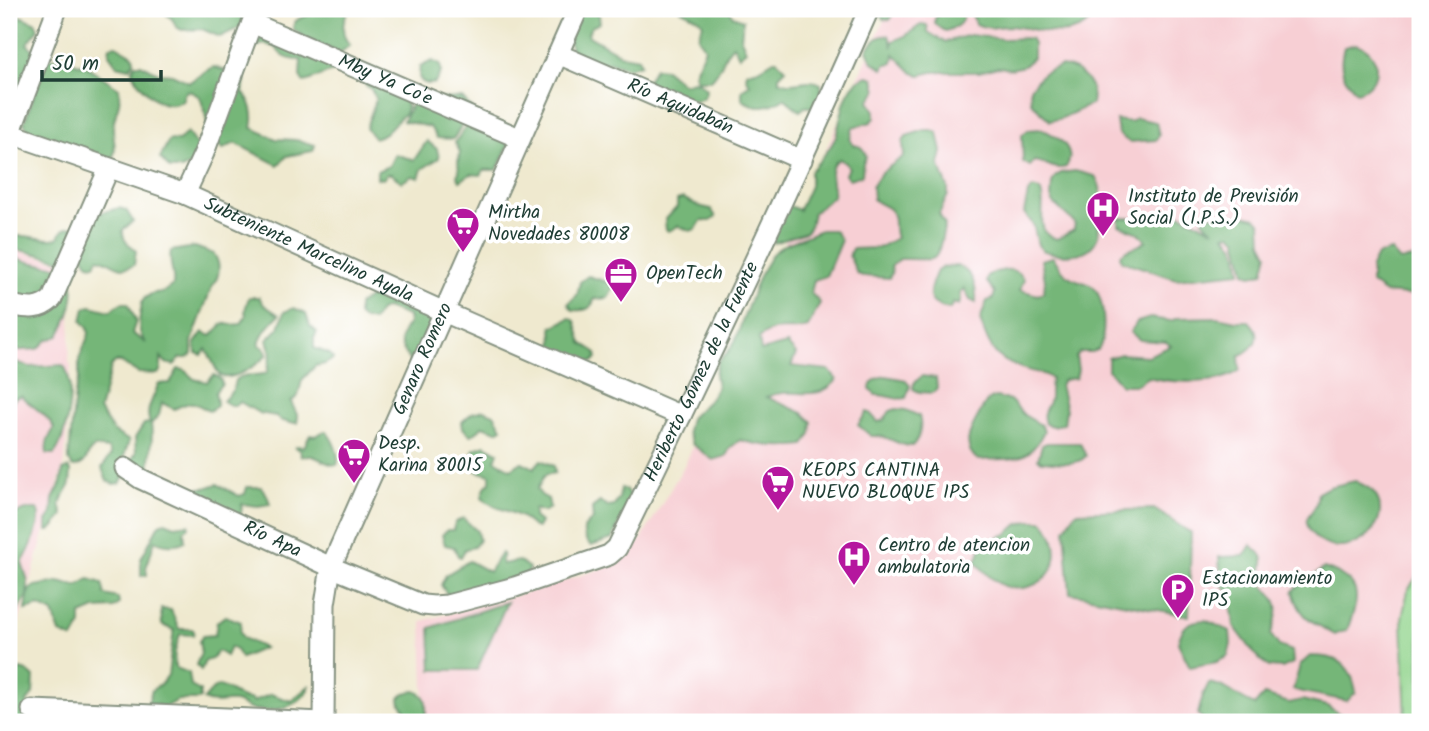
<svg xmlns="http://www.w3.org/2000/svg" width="1429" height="731" font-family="Kalam,sans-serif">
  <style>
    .built { fill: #f7cfd4 }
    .green { fill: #91d48c; stroke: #588860; stroke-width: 2 }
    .forest { fill: #74b678; stroke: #4a7a56; stroke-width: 2 }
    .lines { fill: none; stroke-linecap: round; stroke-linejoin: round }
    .minor-casing { stroke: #879382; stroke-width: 23 }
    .minor { stroke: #fff; stroke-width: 19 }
    .labels { text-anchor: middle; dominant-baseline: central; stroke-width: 7; stroke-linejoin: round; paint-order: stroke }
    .street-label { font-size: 19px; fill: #1f3d34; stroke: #fff }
    .poi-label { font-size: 19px; fill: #1f3d34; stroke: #fff; text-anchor: start }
  </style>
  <rect width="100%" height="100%" fill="#fff"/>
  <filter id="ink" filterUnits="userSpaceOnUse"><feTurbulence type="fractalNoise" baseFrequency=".0143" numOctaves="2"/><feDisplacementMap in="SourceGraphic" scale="14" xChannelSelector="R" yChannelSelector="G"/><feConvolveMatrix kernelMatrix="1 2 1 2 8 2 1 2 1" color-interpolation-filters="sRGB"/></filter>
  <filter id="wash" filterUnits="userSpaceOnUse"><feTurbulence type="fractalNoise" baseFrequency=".00686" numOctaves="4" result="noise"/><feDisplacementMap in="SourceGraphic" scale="28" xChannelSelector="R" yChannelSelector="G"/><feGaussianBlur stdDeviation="1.57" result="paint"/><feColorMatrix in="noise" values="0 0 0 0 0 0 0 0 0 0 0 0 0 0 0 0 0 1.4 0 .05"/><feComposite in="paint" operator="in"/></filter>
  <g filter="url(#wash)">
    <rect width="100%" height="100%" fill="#efe9cf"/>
    <g class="built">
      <path d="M889,9H1420V722H425L422,621L522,594L619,563L641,540L684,466Z"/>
      <path d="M9,249L73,265L69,363L71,364L65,460L9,657Z"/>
    </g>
    <path class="green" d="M1420,572V722H1406L1402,618L1408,590Z"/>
    <g class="forest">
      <path d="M161,9H256L249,23L220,37L202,29L182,30L176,27L173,20Z"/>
      <path d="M317,9H349C342,21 340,35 350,45L340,53L307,39L293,29C294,14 310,19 317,9Z"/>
      <path d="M580,9H598L600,23L591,27L588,33L589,36L622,55L638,58L641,64L628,68L609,62L582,64L572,61L568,29Z"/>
      <path d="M680,9H729L733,16L743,20L741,39L746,50L739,56L733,45C722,55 723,70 711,80H697L694,74L705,48L698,37L703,24L699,19Z"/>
      <path d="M886,9H924C914,21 904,9 892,14L890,20L883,19L881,13Z"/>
      <path d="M943,9H965C963,23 959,27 945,31L935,24V18Z"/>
      <path d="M972,9H1088L1090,21C1069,43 1033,27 1009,26C993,26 994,31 976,24L971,13Z"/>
      <path d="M9,11L36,23L38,30L27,44L34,50L16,107L9,110V71L15,66L18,53L9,49Z"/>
      <path d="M922,24L927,25L928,32L945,42L970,35L1003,39L1030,38L1033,43V57L1024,66L1011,69L998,67L979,72H933L920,75L913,73L894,54L893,63L886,64L883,69L872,61L867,50C873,42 878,35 889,35L892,45L893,41L905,36Z"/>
      <path d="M254,33L341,70C326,70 318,80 303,82L300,76L301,60C291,60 280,57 276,47L264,44L258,46L253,42Z"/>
      <path d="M1356,44C1382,51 1383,85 1357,92C1343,79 1338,67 1344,47Z"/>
      <path d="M116,45L133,55L134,61L130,68L117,65L109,54L110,46Z"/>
      <path d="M60,58L86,66L119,88C122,105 114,113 113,128C113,143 118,147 111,162L31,135L24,123L47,59Z"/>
      <path d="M774,60H777L786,69L779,76V80C792,88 808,76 821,84L822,94L815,107H805L800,111L784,98C772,107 754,110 742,99V90L750,84L746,78L747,72L759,69Z"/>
      <path d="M432,61L440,65L441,72L435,83C428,85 422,84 419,77L420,67Z"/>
      <path d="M135,64H141L158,73L172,74L189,82C199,78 204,70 214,67C221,69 241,76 245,80L243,93C252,101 255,116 252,128L276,139L296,140L315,145L313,151L287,156L278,165L235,143L223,149L209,137C208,126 204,108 200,97L188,90L184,94L183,100C162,115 140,87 132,71Z"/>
      <path d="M1061,66C1080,68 1096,83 1092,104L1062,118L1050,121L1031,102L1030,88L1043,73Z"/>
      <path d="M655,68L665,69L683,84L693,81L699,82L706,89C705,110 679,97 670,88H667L658,93L646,82Z"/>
      <path d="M868,76L874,78L877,90L869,101L875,111V118L871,122L853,127L850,140L853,145C862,146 864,149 866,157L863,163L862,175L849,179L845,174L849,168L845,162L839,159C824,170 835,182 833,196L813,213L810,226L806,232L774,243L773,233L782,203L799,210L810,186V172C818,162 832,148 836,136C842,116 844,81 868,76Z"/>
      <path d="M365,79L404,97L407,107L405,114C393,121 389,135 374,138L366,128L376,99L371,89L365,85Z"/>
      <path d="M462,98L471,108C463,118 461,129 453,139L437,138L430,127L403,121L414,100Z"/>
      <path d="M1136,118L1156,122L1159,135L1156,140L1129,142L1118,134L1116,120L1131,122Z"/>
      <path d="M467,126L514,133L497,170H484L481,175L471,174L460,181L457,175L459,172L458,162L460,152L455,142Z"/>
      <path d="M1041,129C1056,135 1078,149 1066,167C1053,171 1047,162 1034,161L1030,166L1023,162L1022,135L1028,130Z"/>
      <path d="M925,130H932L938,133L942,152L939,164L948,188V195L939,214L945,225C934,268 942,258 900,259L891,266L892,273L889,278L863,276L857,274L849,255L852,249L878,248L896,238C892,230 897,216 889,209C884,205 878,204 873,199L872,186L881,173L904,156L903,142L906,136Z"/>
      <path d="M187,132L198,148L191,165L181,169H170L160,158L169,140L179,141Z"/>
      <path d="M427,141L437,149L439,158L422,169L419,178L412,176L402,182L391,174H387L383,179L377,178V171L389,166L395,154L414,160Z"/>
      <path d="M1075,171L1095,176C1102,187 1103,201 1099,213C1097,220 1100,227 1098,235C1092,259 1061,257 1042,250L1038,245L1033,224L1024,213L1028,193L1033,188L1040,190C1049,206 1031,233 1057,239L1074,230L1075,223L1054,204L1051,197L1052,183L1055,177L1061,173Z"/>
      <path d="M683,198L698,206L711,209L716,217L710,221H701L696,229L690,231L678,226L669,231L666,230L665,220L677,207V200Z"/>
      <path d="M119,208L126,210L133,221L123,230C122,242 129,243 136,251L134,265C119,274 112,260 98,258L95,265L89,264L82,254L66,261L16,249L10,243L12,237C27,233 42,242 58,238C62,228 69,225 79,229L92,215Z"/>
      <path d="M1180,214L1214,230L1203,221L1204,214L1231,217L1243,215L1256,218L1261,223L1262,242L1268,254L1263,273L1251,275L1245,272L1237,238L1231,234L1225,235C1240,249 1237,254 1241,272L1176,279L1122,261L1120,255C1127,247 1139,248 1146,241L1139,233L1119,225V218H1156Z"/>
      <path d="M821,230H834L841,240L826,276L814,280L811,293L820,303L808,327C787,334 778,322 759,338L761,351L787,344L796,354L791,366L829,370L837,380C815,405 795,385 766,397L803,413L812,422L811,434L804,445C782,448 761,446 740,440L730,448L726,456L713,460L692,444L687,432L690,418L710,399L717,387L715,374L718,361L728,352L735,341L759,276L773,253L784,245Z"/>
      <path d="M195,247L214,254C221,264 220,277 212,286L192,341V354L187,358H181L174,365L166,363L161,357V369L158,374L138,373L121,362H115L111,367L99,410L113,431L129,441L121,465L123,478L120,483L113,484L107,481L102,468L111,455L108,449L95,447L90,451C86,460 84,466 73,467L69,461V455L75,393L79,379V359L89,334L88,328L82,321L85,308L91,306L110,311L121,303H128L136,321L132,333L146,343C135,330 140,319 142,302C146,296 154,291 162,293L173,285C175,273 168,262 171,251Z"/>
      <path d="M1391,251L1400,261L1420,257V296L1385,293L1371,283V267L1377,255Z"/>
      <path d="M9,254C16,257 23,261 30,262C39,265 49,264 57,267C86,279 70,316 59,336L47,340L38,349L9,351V316L25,311L9,292Z"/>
      <path d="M1053,257C1057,263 1062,271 1067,275C1074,281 1085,281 1092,286C1105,296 1107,338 1098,350L1092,352H1080L1076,357L1078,370L1076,378L1063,380L1060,385L1066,410L1064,424L1052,426L1045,424C1040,409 1049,409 1050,397C1050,390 1050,386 1051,379C1045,373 1039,373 1031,371C997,362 991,353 980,320L987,301L993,299L995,292L986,281L988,275C1002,270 1014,265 1024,279L1020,290L1038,295L1044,292L1045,280L1041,260Z"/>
      <path d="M957,266C974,272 977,287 976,303L970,300L964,288L960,293L961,298L959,305L953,303L950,309C924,305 927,293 937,271L943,267Z"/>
      <path d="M588,276L607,282L613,288L608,298L594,299C592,310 584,311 573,310L568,304L577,295L580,282Z"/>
      <path d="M372,289L436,315L411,365C405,347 392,345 409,323L408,316L386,308L380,311L373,321L363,319L358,315V305L369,298Z"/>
      <path d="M249,297H259L264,305L279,315C270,324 262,332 259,345L264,348L267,354C261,364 229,384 219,374C216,370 209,354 206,349L202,355L196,353L195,343L203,332L211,336C231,315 218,328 241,324L246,316L245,310Z"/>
      <path d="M294,308L306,314L310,326L317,332L314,338V348L330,354L333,359L325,364L315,366L302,380L298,396L291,402L298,417L297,423H290L280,420L276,416L259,413L240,402C233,408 230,405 223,401L233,390L235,380C246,372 256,377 267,373L271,353L267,340L279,328L284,312Z"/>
      <path d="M1217,317L1236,321H1249C1264,336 1255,348 1239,356L1240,370C1220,386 1172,383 1148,377L1136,385H1121L1108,370V358L1121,354L1148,356L1171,346L1166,342L1140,340L1130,332L1137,322L1150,318L1171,321L1177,318Z"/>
      <path d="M570,318L575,321L582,343L596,352L597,358L593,362L576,359L568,354L565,355L550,349L553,342L552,327Z"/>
      <path d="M9,359L30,367L63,365C77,380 67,440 54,454H47C45,441 49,439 54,428C47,414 32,407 21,396L15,398L9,408Z"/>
      <path d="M178,369L184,370L194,379L207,382L214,375L220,378L222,384C210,395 218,394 217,406L209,411C191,401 194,400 174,409L162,403L159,415L151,424C154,440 149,458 149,474L130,462L136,453L135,438L144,424L150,423C144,409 155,397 158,384L170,383Z"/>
      <path d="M886,376L906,380L910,386L906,398C895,401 887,394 875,395L870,389C870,381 879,377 886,376Z"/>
      <path d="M922,376L936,378L937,388L933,393L919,392L913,389L914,383Z"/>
      <path d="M996,397L1010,400L1024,415L1041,425L1044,431C1028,466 1011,457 978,460C959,445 972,427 981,411C986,403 986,399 996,397Z"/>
      <path d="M896,409L906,410L919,416C922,426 920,439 912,446C896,446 891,435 871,436L858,425L867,412L870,413L878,422L884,420L890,411Z"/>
      <path d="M484,410L494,414L502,428L497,431L482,426L476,433L470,435L463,428L462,422L472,413Z"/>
      <path d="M325,431C332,436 341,457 337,465C326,465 321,458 312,456C308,456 305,456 301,456L300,450L295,448L297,446L304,447L310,435L315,436Z"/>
      <path d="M1047,443H1080L1086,456C1076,467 1056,462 1042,461L1038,459L1042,445Z"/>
      <path d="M485,445L498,452L495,460L511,469L522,462L534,468L541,460L554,466L555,473L545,475L537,489L541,495L548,499L550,508L543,512L534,509V517L540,522L537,528C530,526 529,523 523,518C510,510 492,509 482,497L485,487L490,482V475L476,471L470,461L474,449Z"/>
      <path d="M69,468L71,471L70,484L60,504L63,516L50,531H47V521L52,513L53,499L61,483L63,470Z"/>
      <path d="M1355,481C1363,485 1373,489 1377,497C1392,528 1348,561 1320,541C1314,537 1308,530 1307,523C1305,516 1314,511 1316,504C1317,501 1317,497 1318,493L1329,487Z"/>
      <path d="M217,484L239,496L245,494L247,487H261L267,495L270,504L258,506L242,504L241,514L238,516L195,493L199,488H205Z"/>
      <path d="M621,488L627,491L631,499L612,539L591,546C582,538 580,526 593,520L592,508L600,502L608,507L614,506L619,498Z"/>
      <path d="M30,509H37C44,520 29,552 22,563L28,582L27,596L9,625V521L17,513Z"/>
      <path d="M1154,509L1191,533L1189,616L1070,593L1065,529L1076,512Z"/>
      <path d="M463,518L477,531L479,540L474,547L465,549L461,557L458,556L454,547L445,545L442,535L447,530H453L455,523Z"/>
      <path d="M1029,521H1043C1063,542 1060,576 1031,586C1022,589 1013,590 1004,586C992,581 984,571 976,562L982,543L1007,534L1017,525Z"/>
      <path d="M165,522L175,526L188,524L189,527L184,531L185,541C178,546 162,545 155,540L146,568L147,575L141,576V559L159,524Z"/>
      <path d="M1251,545C1271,561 1260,561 1262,579C1263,589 1269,590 1274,598C1282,609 1274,623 1271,635L1279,646L1292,651L1293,663L1282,668L1269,667L1258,658L1234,626L1230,594L1221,583L1219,557L1244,556Z"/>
      <path d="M501,553L503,555L501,561L502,564L519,561L529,568L527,574L449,597L441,585L446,575L469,561L489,572Z"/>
      <path d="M1324,568C1364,582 1360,596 1347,630L1335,635C1312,621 1300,619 1293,591C1302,580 1313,577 1324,568Z"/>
      <path d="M89,579L102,583L105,595L118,598L119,604L114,608L95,609L81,615V625L73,639L60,633L53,613L39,606L26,610L29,590L35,586L58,582L77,586Z"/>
      <path d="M507,602L477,670H432L430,628Z"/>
      <path d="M161,609L171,610L179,629H192L194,631L193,635L180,634C177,644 172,657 176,668L189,673L191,686L200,691V698L198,700H178L166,707L148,703L152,690L162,683L168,675L174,630L162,625Z"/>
      <path d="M225,616L241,622L240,632L243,638L264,648L241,658L236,650L230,647L226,656L218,651L212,659L205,661L201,670L196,665L201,653L199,641L203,636L215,635L217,622Z"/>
      <path d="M1205,620L1230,631L1231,644L1228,656L1217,662L1190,667L1178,643C1182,626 1188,621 1205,620Z"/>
      <path d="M1310,656C1338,656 1351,663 1356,692L1347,701L1293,690L1300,665Z"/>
      <path d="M20,669L27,671L34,677L33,694L27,702L29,711L21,722L9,721L11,673Z"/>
      <path d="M1209,683C1229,686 1236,698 1255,705L1264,695L1289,703L1302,700L1327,706L1349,720L1365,722H1205L1198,714L1203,695Z"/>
      <path d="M218,686C232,688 238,701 252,699L253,702L271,694L291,701L309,686V689C297,709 272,713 250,709C245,708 241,703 235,702C224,700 216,706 203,700L212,690Z"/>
      <path d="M415,691C432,696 424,710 426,722L407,721L403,716L405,710L401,704L400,698L405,693Z"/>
    </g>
  </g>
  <g filter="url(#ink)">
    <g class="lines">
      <defs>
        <g id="minor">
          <path id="s1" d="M252,23L519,138"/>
          <path id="s2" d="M558,54L802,160"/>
          <path id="s3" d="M9,133L185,194L444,312L681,416"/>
          <path d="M10,134L57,9"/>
          <path d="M185,194L204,153L257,9"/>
          <path d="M9,305C26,308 38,312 52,299L109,168"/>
          <path id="s4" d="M125,468L141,479L331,567L423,605L434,606L447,605L515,587L609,555L617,548C704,370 789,191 869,9"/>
          <path d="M32,710L324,722"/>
          <path id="s5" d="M324,722L325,604L331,567L578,9"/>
        </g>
      </defs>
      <use href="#minor" class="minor-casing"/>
      <use href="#minor" class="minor"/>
    </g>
  </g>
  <defs>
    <symbol id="hospital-pin" viewBox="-11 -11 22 30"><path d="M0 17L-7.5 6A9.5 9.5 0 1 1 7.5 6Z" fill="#b5179e" stroke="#fff"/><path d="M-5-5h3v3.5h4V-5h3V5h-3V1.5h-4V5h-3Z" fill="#fff"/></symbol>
    <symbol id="supermarket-pin" viewBox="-11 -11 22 30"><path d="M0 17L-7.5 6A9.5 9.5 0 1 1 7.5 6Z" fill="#b5179e" stroke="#fff"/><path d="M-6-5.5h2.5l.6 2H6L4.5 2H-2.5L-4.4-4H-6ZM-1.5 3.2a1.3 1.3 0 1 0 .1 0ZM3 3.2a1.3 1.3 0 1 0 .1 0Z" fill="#fff"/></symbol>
    <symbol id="office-pin" viewBox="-11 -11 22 30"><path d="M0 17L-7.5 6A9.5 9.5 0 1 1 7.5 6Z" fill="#b5179e" stroke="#fff"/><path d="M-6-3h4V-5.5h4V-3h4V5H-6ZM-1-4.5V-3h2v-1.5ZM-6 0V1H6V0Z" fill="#fff"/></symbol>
    <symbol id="parking-pin" viewBox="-11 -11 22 30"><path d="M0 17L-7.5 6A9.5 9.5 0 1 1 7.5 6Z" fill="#b5179e" stroke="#fff"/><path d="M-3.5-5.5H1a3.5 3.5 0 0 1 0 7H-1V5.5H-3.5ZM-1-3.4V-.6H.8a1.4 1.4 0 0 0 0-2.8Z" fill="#fff"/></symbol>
  </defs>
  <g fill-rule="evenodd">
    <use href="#hospital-pin" x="1084" y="189" width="38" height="52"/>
    <use href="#supermarket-pin" x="444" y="205" width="38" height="52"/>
    <use href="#office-pin" x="602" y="255" width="38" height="52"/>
    <use href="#supermarket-pin" x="335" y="436" width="38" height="52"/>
    <use href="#supermarket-pin" x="759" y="463" width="38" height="52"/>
    <use href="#hospital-pin" x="835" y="538" width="38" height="52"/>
    <use href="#parking-pin" x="1159" y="571" width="38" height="52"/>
  </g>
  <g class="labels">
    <g class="street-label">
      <text stroke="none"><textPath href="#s1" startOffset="145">Mby Ya Co'e</textPath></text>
      <text stroke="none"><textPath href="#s2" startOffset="133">Río Aquidabán</textPath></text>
      <text stroke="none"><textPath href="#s3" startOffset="322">Subteniente Marcelino Ayala</textPath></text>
      <text stroke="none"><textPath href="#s5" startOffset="383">Genaro Romero</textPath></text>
      <text stroke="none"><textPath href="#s4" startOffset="728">Heriberto Gómez de la Fuente</textPath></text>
      <text stroke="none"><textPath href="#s4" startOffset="164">Río Apa</textPath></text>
    </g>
    <g class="poi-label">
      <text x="1128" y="197">Instituto de Previsión<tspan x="1128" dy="22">Social (I.P.S.)</tspan></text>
      <text x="488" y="213">Mirtha<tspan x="488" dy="22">Novedades 80008</tspan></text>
      <text x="646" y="274">OpenTech</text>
      <text x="378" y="444">Desp.<tspan x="378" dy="22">Karina 80015</tspan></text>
      <text x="802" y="471">KEOPS CANTINA<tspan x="802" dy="22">NUEVO BLOQUE IPS</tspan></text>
      <text x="878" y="546">Centro de atencion<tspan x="878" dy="22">ambulatoria</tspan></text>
      <text x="1202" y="579">Estacionamiento<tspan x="1202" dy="22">IPS</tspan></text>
    </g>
  </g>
  <rect width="1429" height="731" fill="none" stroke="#fff" stroke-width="35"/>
  <path d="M42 70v10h119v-10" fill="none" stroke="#1f3d34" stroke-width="3.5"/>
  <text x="52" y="70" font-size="21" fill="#1f3d34" stroke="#ffffff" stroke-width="5" paint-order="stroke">50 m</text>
</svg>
